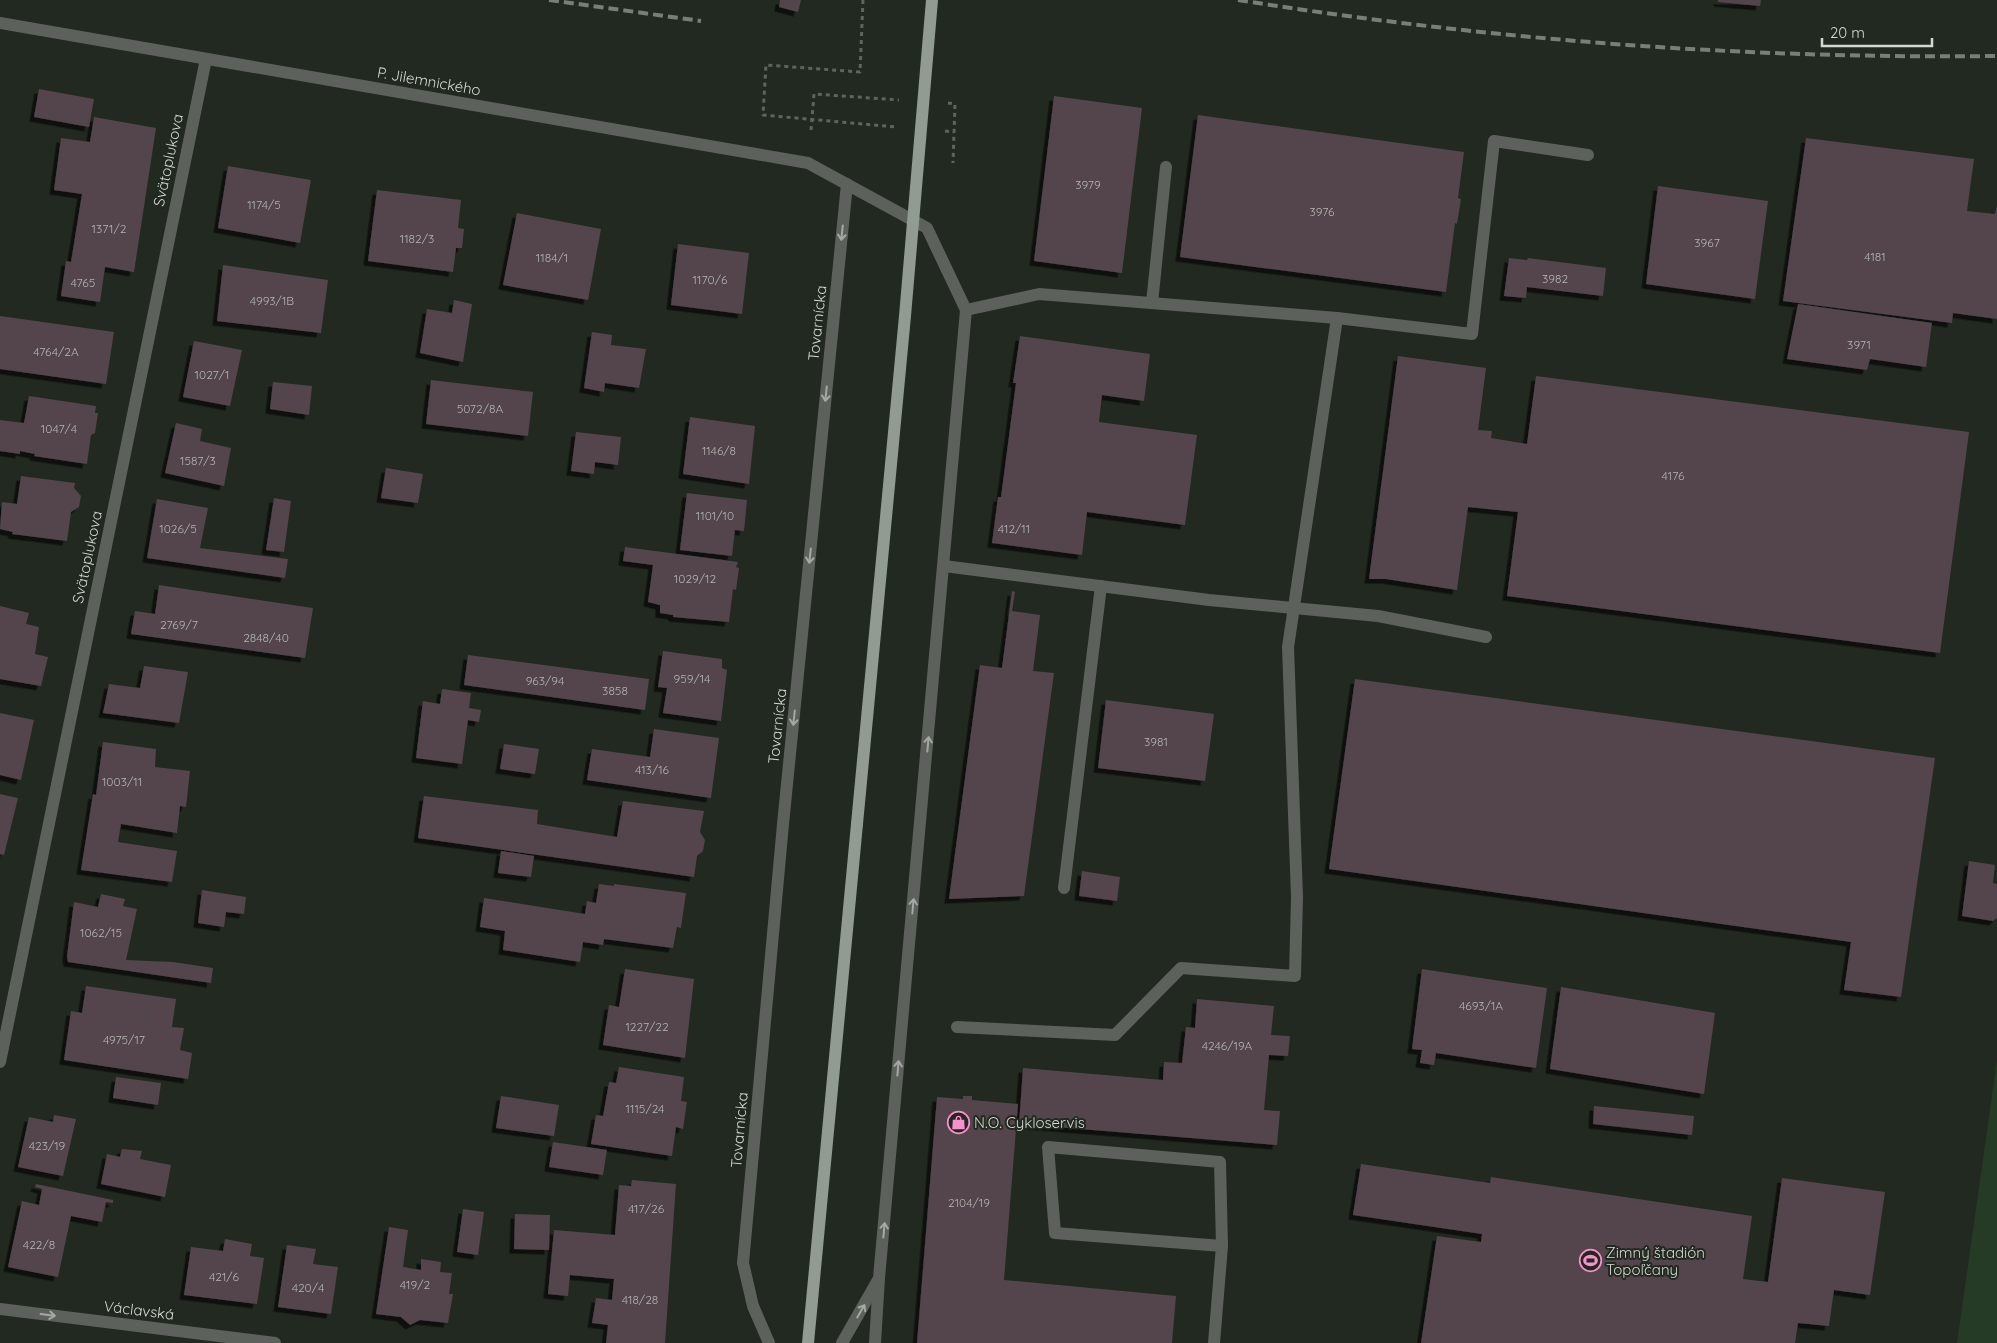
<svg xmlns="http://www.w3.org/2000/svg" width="1997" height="1343" font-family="Quicksand,sans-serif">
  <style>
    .green { fill: #263b25 }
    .building { fill: #52454c; filter: url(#shadow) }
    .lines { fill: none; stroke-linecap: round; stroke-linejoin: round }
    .path { stroke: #5d655c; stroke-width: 3; stroke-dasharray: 4 4; stroke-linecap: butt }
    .minor { stroke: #5d615c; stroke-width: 12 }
    .major { stroke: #929b92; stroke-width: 12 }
    .rail { stroke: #787f77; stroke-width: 4; stroke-dasharray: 10 5; stroke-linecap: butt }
    .path-bridge { stroke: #5d655c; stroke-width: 3; stroke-dasharray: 4 4; stroke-linecap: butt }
    .major-bridge { stroke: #929b92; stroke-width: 12 }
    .oneway { stroke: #a4a9a3 }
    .labels { text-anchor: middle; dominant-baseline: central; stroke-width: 4; stroke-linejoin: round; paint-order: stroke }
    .number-label { font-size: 12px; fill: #b3b4b0 }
    .street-label { font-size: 15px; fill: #d3d9d2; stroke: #212920 }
    .poi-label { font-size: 15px; fill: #d3d9d2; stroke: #212920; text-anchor: start }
  </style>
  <defs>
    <filter id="shadow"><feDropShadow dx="-4.5" dy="4.5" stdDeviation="0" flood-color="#0009"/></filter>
  </defs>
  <rect width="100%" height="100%" fill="#212920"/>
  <path class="green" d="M1997,1060V1343H1957Z"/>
  <g class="building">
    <path d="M780,0H801L798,12L779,7Z"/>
    <path d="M1718,0H1761L1760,6L1718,2Z"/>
    <path d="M39,89L94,99L89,127L34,117Z"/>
    <path d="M1054,96L1142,108L1122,273L1034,261Z"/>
    <path d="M1198,115L1464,152L1458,198L1461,199L1457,224L1455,223L1446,292L1180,257Z"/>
    <path d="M94,117L156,128L134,272L105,267L100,302L61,296L66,261L71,262L82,194L54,190L61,138L90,142Z"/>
    <path d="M1806,138L1974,159L1967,211L1995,214L1997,205V319L1953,313L1952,323L1783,301Z"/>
    <path d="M228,166L311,180L300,243L218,228Z"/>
    <path d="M1658,186L1768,201L1755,299L1646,284Z"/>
    <path d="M377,190L461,200L458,228L464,229L462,248H456L453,272L368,261Z"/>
    <path d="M517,213L601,229L588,300L503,285Z"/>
    <path d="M678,244L749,253L742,314L671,305Z"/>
    <path d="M1509,258L1527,260L1528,258L1606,268L1603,296L1527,287L1526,298L1504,296Z"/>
    <path d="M223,265L328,280L321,333L217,321Z"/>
    <path d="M454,300L472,304L463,362L420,353L427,309L452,313Z"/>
    <path d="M1798,304L1932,323L1926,367L1870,359L1867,370L1787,359Z"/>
    <path d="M0,316L114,332L106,384L0,369Z"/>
    <path d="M592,332L612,335L611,345L646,349L639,388L605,383L604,392L584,388Z"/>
    <path d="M1020,336L1150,354L1144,401L1102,395L1099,422L1197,435L1185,525L1087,512L1082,555L992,543L998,497H1001L1016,383H1013Z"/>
    <path d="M194,341L242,350L230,406L183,397Z"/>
    <path d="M1398,356L1486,368L1478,430L1492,431L1491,438L1527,444L1536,376L1969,432L1940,653L1507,596L1518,512L1468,507L1457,590L1386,579H1369Z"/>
    <path d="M431,380L533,392L528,436L426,424Z"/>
    <path d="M273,382L312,386L309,415L270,409Z"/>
    <path d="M29,396L96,406L95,413H98L95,433L91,435L87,464L34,456L35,454L20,451V454L0,451V420L24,423Z"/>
    <path d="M690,417L755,426L749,484L683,474Z"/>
    <path d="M176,423L202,429L200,441L231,448L224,486L165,473Z"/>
    <path d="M576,432L621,437L618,465L595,462L594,474L571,471Z"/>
    <path d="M386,468L423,474L418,503L381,498Z"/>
    <path d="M21,476L75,483L74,488L81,496L79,507L71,512L67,541L12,534L13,532L0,529L2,502L17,504Z"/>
    <path d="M687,493L747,500L744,531L735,530L732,556L680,550Z"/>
    <path d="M274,498L291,501L284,552L266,550Z"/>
    <path d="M157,499L208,508L200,548L288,559L285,578L147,558Z"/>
    <path d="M625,547L738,562L736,567L739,568L736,590L733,589L729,622L673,617V615L660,613V605L648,602L653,565L623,561Z"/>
    <path d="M159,585L313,608L305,658L131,634L135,611L155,614Z"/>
    <path d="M1012,591L1015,592L1012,611L1040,615L1033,671L1054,673L1024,896L949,899L980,665L1002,668Z"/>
    <path d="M0,606L29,613L26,624L39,627L35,654L48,657L41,686L0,679Z"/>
    <path d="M663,651L722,659V668L727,670L721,721L663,713L667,688L658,687Z"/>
    <path d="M468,655L649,679L645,710L464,685Z"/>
    <path d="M144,666L188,672L179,723L103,713L109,684L140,688Z"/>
    <path d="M1355,679L1935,758L1901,997L1844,990L1851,942L1329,869Z"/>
    <path d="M442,689L471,693L469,708L481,710L479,722L468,720L462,764L416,758L423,701L440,704Z"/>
    <path d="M1106,700L1214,714L1205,781L1098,768Z"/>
    <path d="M0,713L34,720L21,780L0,775Z"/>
    <path d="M654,729L719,738L711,798L587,780L592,749L650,757Z"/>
    <path d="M103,742L156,749L155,767L190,771L186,807L180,806L177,833L121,824L118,842L177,851L172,882L81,870L93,794L96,795Z"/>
    <path d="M504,744L539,749L535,774L500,769Z"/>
    <path d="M0,794L18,798L4,855L0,854Z"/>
    <path d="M424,796L538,810L537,824L617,837L623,801L704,811L700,832L705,840L703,851L697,856L694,877L418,838Z"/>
    <path d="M501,851L534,856L531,877L498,873Z"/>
    <path d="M1969,861L1995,865L1993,883L1997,884V918L1993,921L1962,916Z"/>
    <path d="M1082,871L1120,877L1117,901L1079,896Z"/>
    <path d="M599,884L614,886V884L686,893L681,928L677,927L673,948L604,939L603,945L583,942L580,962L503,950L505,931L480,927L484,898L585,914L587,901L596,903Z"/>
    <path d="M202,890L246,897L244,914L226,912L224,927L198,923Z"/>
    <path d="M101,894L125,899L123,906L137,909L126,960L173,962L213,968L211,983L68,962L67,956L74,902L98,907Z"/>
    <path d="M625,969L694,979L685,1058L603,1045L609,1005L619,1007Z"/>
    <path d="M1422,969L1547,988L1536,1068L1436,1053L1434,1065L1420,1063L1422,1050L1412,1049Z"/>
    <path d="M86,986L176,999L172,1027L184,1028L180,1050L192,1053L188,1079L64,1060L71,1011L82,1013Z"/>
    <path d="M1561,987L1715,1013L1704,1094L1550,1069Z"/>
    <path d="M1197,999L1274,1006L1271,1035L1290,1036L1288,1056L1269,1055L1264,1110L1280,1111L1277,1145L1019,1124L1023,1068L1163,1080L1164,1062L1182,1063L1186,1027L1195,1028Z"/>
    <path d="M619,1067L684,1077L681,1101L687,1102L683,1129L676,1127L672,1156L591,1144L596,1115L603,1116L609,1082L616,1083Z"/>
    <path d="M116,1077L161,1083L158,1105L113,1098Z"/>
    <path d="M501,1096L559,1105L554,1136L496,1128Z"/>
    <path d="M963,1096H972V1100L1018,1104L1004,1280L1176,1296L1172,1343H917L937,1097L963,1099Z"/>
    <path d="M1594,1106L1694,1116L1692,1135L1593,1124Z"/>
    <path d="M54,1115L76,1119L63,1176L18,1167L29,1117L53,1122Z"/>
    <path d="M553,1142L607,1150L603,1175L549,1167Z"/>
    <path d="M122,1149L142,1151L140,1159L171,1165L165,1197L101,1184L107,1154L120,1157Z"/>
    <path d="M1361,1164L1490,1183L1491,1177L1752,1216L1743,1279L1768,1282L1782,1178L1885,1192L1870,1295L1834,1290L1829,1326L1798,1323L1795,1343H1421L1437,1236L1481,1242L1482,1234L1353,1215Z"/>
    <path d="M632,1180L676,1184L665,1343H606L608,1325L592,1323L596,1298L612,1300L614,1279L570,1275L568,1296L548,1294L554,1230L615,1235L619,1185L631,1186Z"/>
    <path d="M36,1184L113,1200V1203L106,1202L102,1222L71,1216L58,1277L8,1267L22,1201L39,1205L42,1189L35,1187Z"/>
    <path d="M463,1209L484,1212L478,1255L457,1252Z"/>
    <path d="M515,1214L550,1215L549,1250L514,1249Z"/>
    <path d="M389,1227L408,1230L403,1267L421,1270V1259L441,1262L440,1272L452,1273L449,1294H453L448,1323L420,1320L410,1325L401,1317L376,1314Z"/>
    <path d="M225,1239L252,1244L250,1256L264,1258L257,1304L184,1295L191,1247L223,1251Z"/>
    <path d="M287,1245L316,1249L313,1264L338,1267L331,1314L278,1307Z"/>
  </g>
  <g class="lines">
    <g class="path">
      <path d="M948,103L955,104L953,163"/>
      <path d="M811,130L814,94L899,100"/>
    </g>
    <g class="minor">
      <path d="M0,23L808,163L927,228L966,310L879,1278L875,1343"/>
      <path d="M1152,303L1166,167"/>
      <path d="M966,310L1039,294L1337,318"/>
      <path d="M944,566L1209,600L1378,616L1486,637"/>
      <path d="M1064,888L1101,586"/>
      <path d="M957,1027L1115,1035L1181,968L1295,976L1297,897L1288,647L1337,318L1472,334L1494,141L1588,155"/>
      <path d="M0,1062L206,59"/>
      <path d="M0,1309L275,1343"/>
      <path d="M769,1343L753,1306L743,1263L783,824L847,184"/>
      <path d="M842,1343L878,1280"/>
      <path d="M1214,1343L1222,1246L1220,1162L1048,1147L1055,1233L1222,1246"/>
    </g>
    <path class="major" d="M808,1343L857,824"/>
    <g class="rail">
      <path d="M549,0L701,21"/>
      <path d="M1238,0C1492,40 1740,59 1997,56"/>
    </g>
    <g class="path-bridge">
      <path d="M863,0L860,72L766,65L763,115L896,127"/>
      <path d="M945,131L954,132"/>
    </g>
    <path class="major-bridge" d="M857,824L905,316L932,0"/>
  </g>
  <defs><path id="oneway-shaft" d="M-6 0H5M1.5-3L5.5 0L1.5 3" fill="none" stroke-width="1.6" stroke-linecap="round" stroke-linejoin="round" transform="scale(1.25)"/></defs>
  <g class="oneway">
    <use href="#oneway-shaft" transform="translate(842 233) rotate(96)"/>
    <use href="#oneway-shaft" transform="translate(826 394) rotate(96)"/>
    <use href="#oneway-shaft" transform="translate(810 556) rotate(96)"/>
    <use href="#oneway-shaft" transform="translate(794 718) rotate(96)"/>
    <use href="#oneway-shaft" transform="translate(928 744) rotate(-85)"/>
    <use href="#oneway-shaft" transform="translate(913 906) rotate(-85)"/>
    <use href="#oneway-shaft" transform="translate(898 1068) rotate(-85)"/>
    <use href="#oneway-shaft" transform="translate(884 1230) rotate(-85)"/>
    <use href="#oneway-shaft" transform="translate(861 1311) rotate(-60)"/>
    <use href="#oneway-shaft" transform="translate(48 1315) rotate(7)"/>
  </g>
  <defs>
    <symbol id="shop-ring" viewBox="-11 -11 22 22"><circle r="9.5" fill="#212920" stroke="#f890cc" stroke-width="1.5"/><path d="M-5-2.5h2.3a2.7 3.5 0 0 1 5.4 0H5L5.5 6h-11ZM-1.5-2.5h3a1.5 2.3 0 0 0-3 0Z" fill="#f890cc"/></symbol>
    <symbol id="stadium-ring" viewBox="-11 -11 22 22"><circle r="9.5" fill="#212920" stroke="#f890cc" stroke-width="1.5"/><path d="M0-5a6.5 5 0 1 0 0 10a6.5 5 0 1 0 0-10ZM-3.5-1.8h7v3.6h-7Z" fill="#f890cc"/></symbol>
  </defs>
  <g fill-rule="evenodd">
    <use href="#shop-ring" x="946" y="1110" width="25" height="25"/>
    <use href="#stadium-ring" x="1578" y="1248" width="25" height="25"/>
  </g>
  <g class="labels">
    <g class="number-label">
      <text x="1088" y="184">3979</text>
      <text x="264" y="204">1174/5</text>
      <text x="1322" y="211">3976</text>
      <text x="109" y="228">1371/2</text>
      <text x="417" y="238">1182/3</text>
      <text x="1707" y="242">3967</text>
      <text x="1875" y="256">4181</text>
      <text x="552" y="257">1184/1</text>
      <text x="1555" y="278">3982</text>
      <text x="710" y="279">1170/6</text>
      <text x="83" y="282">4765</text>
      <text x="272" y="300">4993/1B</text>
      <text x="1859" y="344">3971</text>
      <text x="56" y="351">4764/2A</text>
      <text x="212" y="374">1027/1</text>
      <text x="480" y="408">5072/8A</text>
      <text x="59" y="428">1047/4</text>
      <text x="719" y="450">1146/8</text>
      <text x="198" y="460">1587/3</text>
      <text x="1673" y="475">4176</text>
      <text x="715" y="515">1101/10</text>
      <text x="178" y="528">1026/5</text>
      <text x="1014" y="528">412/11</text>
      <text x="695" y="578">1029/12</text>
      <text x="179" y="624">2769/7</text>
      <text x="266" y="637">2848/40</text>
      <text x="692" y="678">959/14</text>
      <text x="545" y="680">963/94</text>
      <text x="615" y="690">3858</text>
      <text x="1156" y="741">3981</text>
      <text x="652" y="769">413/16</text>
      <text x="122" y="781">1003/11</text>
      <text x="101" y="932">1062/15</text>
      <text x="1481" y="1005">4693/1A</text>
      <text x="647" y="1026">1227/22</text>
      <text x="124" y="1039">4975/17</text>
      <text x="1227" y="1045">4246/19A</text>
      <text x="645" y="1108">1115/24</text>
      <text x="47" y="1145">423/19</text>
      <text x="969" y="1202">2104/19</text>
      <text x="646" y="1208">417/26</text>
      <text x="39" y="1244">422/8</text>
      <text x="224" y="1276">421/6</text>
      <text x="415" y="1284">419/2</text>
      <text x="308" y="1287">420/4</text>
      <text x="640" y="1299">418/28</text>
    </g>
    <g class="street-label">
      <text transform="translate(429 81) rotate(10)">P. Jilemnického</text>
      <text transform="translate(168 160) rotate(-78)">Svätoplukova</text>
      <text transform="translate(817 323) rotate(-84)">Tovarnícka</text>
      <text transform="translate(87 557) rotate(-78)">Svätoplukova</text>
      <text transform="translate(777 726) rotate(-84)">Tovarnícka</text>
      <text transform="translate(739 1130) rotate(-85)">Tovarnícka</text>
      <text transform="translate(139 1310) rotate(7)">Václavská</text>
    </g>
    <g class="poi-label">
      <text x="974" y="1122">N.O. Cykloservis</text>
      <text x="1606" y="1252">Zimný štadión<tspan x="1606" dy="17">Topoľčany</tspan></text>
    </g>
  </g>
  <path d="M1822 38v8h110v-8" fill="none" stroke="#d3d9d2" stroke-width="2.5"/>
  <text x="1830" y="38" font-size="15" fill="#d3d9d2" stroke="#212920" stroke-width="4" paint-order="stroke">20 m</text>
</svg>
